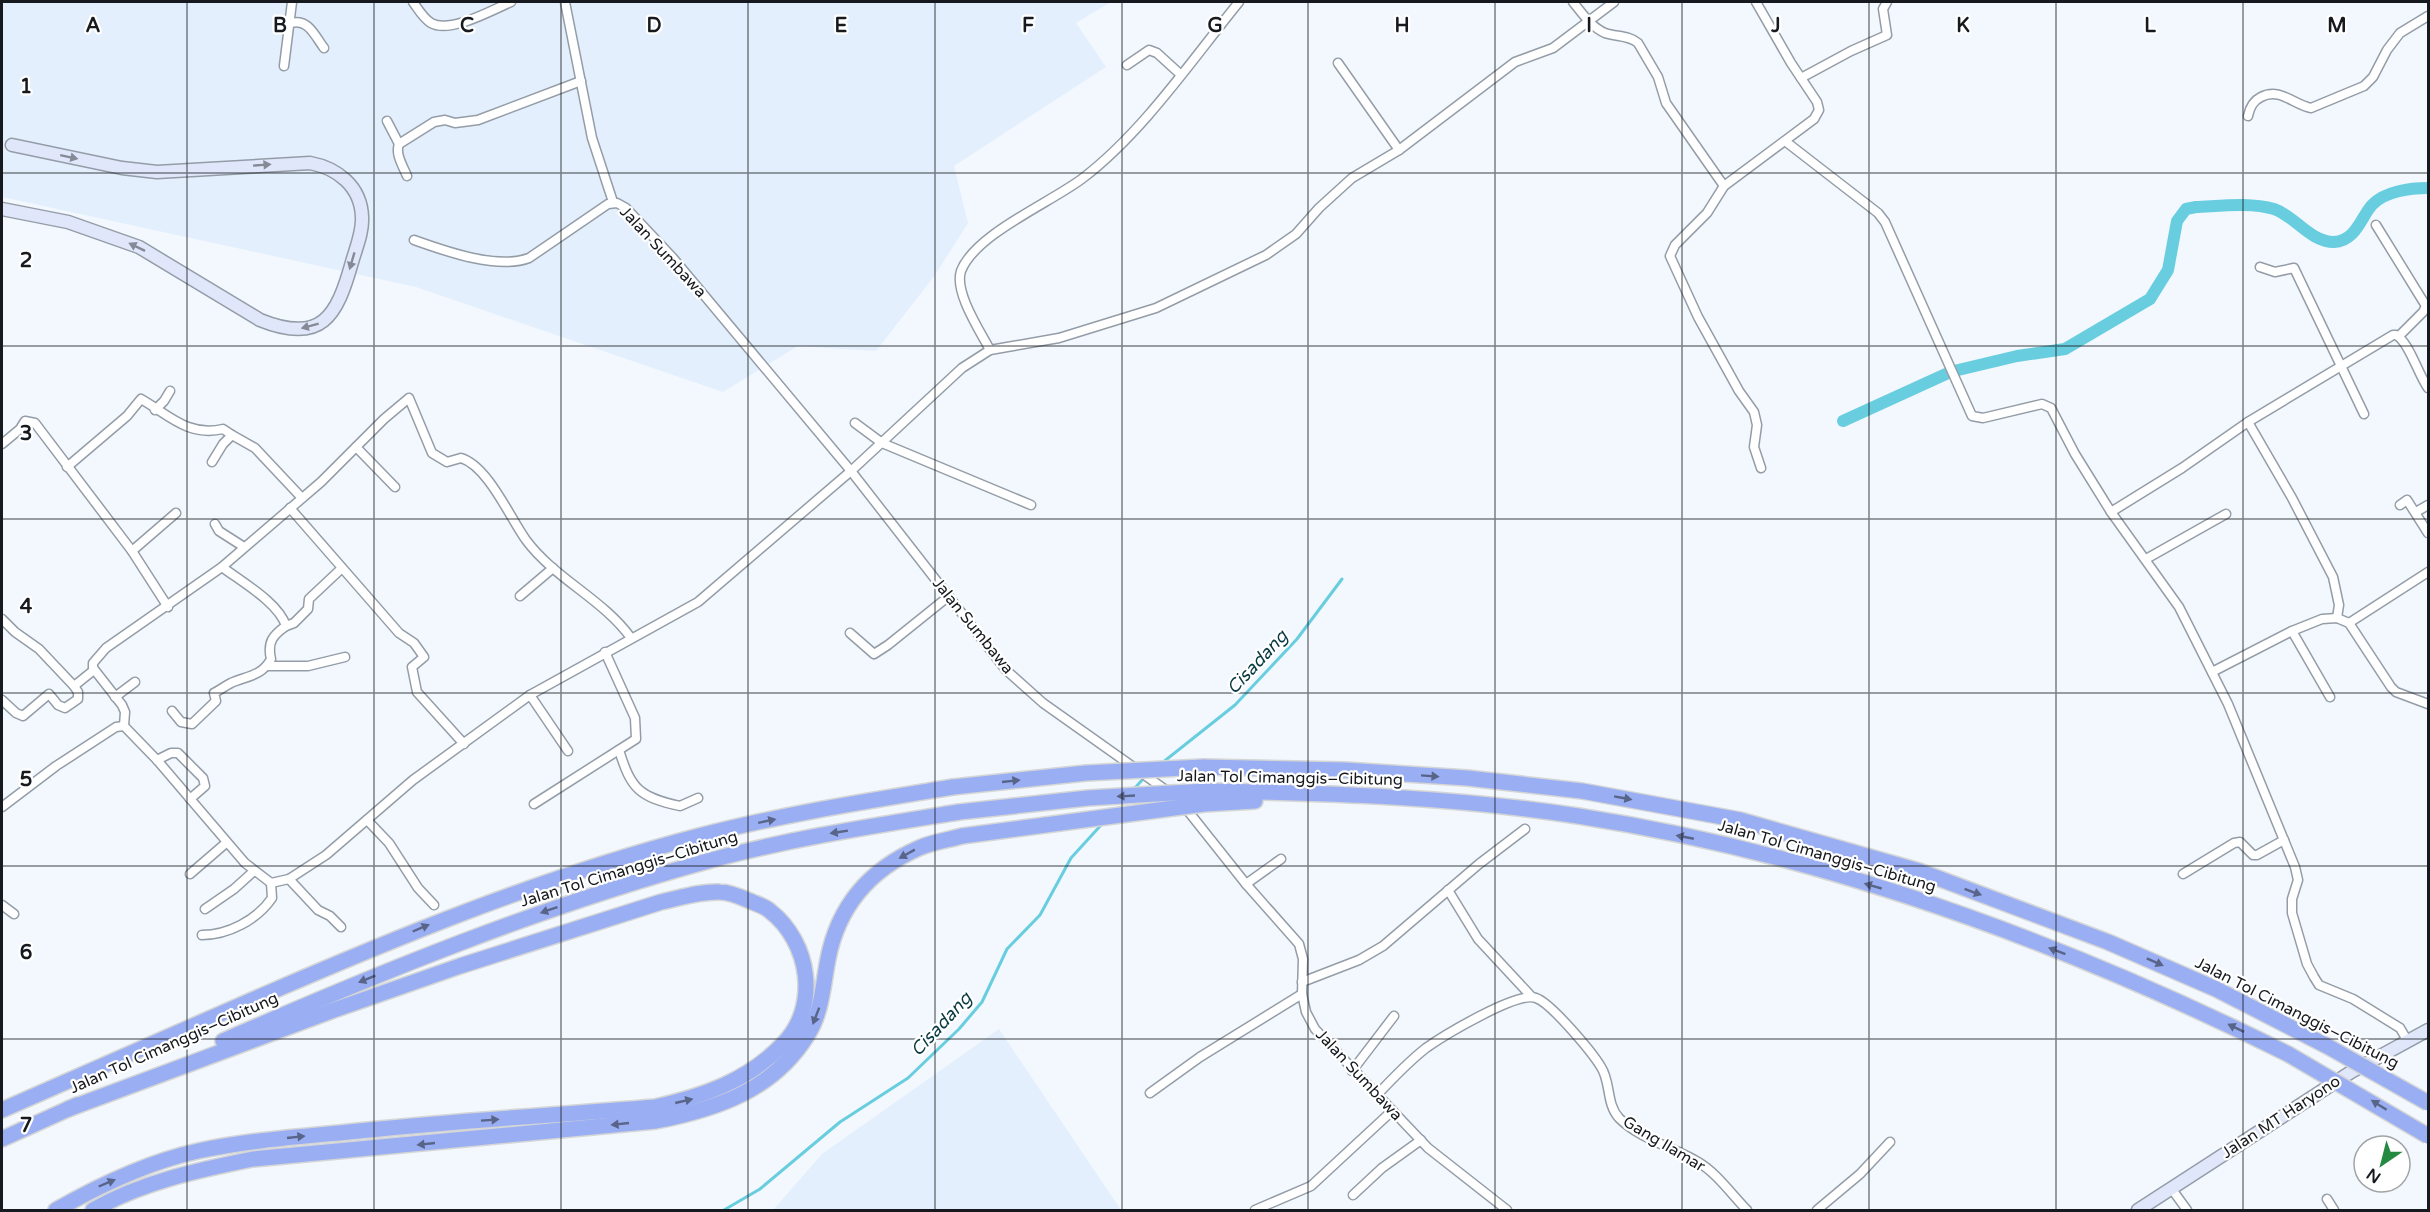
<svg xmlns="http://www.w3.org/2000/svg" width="2430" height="1212" font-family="'Varela Round',sans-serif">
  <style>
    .built { fill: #e3effc }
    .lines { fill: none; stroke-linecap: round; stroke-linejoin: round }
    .stream { stroke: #68cedf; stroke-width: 3 }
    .canal { stroke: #68cedf; stroke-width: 12 }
    .street-casing { stroke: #949da7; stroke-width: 11 }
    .secondary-casing { stroke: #949da7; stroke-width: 15 }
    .highway-casing { stroke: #d5d6d6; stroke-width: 18 }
    .street { stroke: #fff; stroke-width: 8 }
    .secondary { stroke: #e1e7fb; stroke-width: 12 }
    .highway { stroke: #9aaef3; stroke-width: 15 }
    .highway-bridge-casing { stroke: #d5d6d6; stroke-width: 18; stroke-linecap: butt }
    .highway-bridge { stroke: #9aaef3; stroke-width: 15 }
    .oneway { fill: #868a97 }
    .oneway2 { fill: #586488 }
    .grid { fill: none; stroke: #16191d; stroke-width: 1.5; stroke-opacity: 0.55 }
    .labels { text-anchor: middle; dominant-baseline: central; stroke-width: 4.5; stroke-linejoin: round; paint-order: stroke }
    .street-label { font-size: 16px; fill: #16191d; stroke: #fff }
    .water-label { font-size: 18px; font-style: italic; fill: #083a41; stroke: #fff }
    .grid-label { font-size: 20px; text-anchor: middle; font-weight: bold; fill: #16191d; stroke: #fff; stroke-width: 4.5; stroke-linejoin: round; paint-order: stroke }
  </style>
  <rect width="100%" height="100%" fill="#f2f8fe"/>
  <g class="built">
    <path d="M2,2H1111L1076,23L1106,67L954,166L968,223L935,275L876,351L798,346L723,392L416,287L2,197Z"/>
    <path d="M999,1029L1121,1210H773L822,1154Z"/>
  </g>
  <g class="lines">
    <g class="stream">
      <path d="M1162,763L1235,705L1297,639L1342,579"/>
      <path d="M1132,791L1144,778"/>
      <path d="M724,1210L760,1189L840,1122L908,1078L959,1029L982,1002L1007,949L1040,915L1071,858L1102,824"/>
    </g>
    <g class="canal">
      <path d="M1954,371L2017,356L2065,349L2150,299L2168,270L2177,221L2186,209L2196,207C2220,206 2250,202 2274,209C2295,216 2310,242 2334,242C2356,241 2361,217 2372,205C2385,191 2411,188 2428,188"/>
      <path d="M1843,421L1946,374"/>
    </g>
    <defs>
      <g id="street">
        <path d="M413,2C418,9 423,18 431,23C450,34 492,10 511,2"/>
        <path d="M565,2L592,138L613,202"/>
        <path d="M1573,2C1582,13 1591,27 1605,33C1616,37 1629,35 1638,43L1658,77L1666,103L1724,186"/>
        <path d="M1756,2L1791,63L1817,102L1819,110L1814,119L1724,186L1707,213L1675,245L1670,256L1698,317L1739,391L1754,412L1757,425L1754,447L1761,468"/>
        <path d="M291,23C308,18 315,36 324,48"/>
        <path d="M1338,63L1399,150"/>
        <path d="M1127,65L1149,50L1157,53L1180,74"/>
        <path d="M284,66L292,2"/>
        <path d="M1801,78L1851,51L1887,35L1883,9L1887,2"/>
        <path d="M2248,116C2250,107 2253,101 2261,97C2280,87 2294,105 2311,108L2364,86L2373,77L2387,50L2400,33L2428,16"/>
        <path d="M387,121L399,144"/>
        <path d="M1785,141L1878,213L1885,222L1972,416L1983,418L2042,404L2051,408L2075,454L2111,512L2179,607L2228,704L2295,867L2298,880L2292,899V913L2307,964L2314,977L2319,985L2353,999L2400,1028L2407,1040"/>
        <path d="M407,176C403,166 395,154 399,144L434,122L445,120L455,123L478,120L581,81"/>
        <path d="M2376,225L2426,306L2423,312L2399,336"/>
        <path d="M414,240C445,251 497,270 529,258L608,204L617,203L626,208L673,258L851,471L1006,670L1043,703L1170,793"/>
        <path d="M2260,267L2275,272L2294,268L2364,414"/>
        <path d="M990,350C980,331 954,292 961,271C975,234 1052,202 1083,178C1143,132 1191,61 1239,2"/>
        <path d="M155,410L164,401L170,391"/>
        <path d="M2248,422L2292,498L2333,577L2339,605L2337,618"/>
        <path d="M855,423L882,443L1031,505"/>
        <path d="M2,444L20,429L25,421L35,423L132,551L168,607"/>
        <path d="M356,447L395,487"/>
        <path d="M212,462L223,444L232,435L255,448L302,498"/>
        <path d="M67,467L127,416L141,399C169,415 188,437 223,429L232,435"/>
        <path d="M2400,505L2407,500L2428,533"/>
        <path d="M290,508L399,633L414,643L424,657L412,667L417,692L464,744"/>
        <path d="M2111,512L2182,468L2248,422L2393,335H2396C2409,342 2418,374 2428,388"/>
        <path d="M2416,512L2428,505"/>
        <path d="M215,524L219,531L244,547"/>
        <path d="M132,551L176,513"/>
        <path d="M2146,559L2226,514"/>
        <path d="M520,596L553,568"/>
        <path d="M2,619L15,632L39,649L74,686"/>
        <path d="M2349,623L2428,572"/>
        <path d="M286,626L294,623L308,609L309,599L342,568"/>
        <path d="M2292,631L2330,697"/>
        <path d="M850,633L874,654L888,645L949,596"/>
        <path d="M267,666H308L345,657"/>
        <path d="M2212,672L2292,631L2322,619L2337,618L2349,623L2391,687L2396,692L2428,704"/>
        <path d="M530,695L568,751"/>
        <path d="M115,697L135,682"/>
        <path d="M2,700L16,713L23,716L49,694L58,705L65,708L78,699V692L74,686L94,670"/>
        <path d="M172,711L181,722L192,724L216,701L214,693C220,690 225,686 231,683C247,676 262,676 271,659C267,642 273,635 286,626C279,603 242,582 222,567"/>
        <path d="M124,726L125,712L122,705L93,668V663L106,648L222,567L321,482L384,419L409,398L432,453L447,462L461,458C488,466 510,518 526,540C555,579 603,599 631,638"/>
        <path d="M619,750C631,789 639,797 680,806L698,798"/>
        <path d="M157,760L171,753H178L203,778L205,786L190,799"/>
        <path d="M534,804L636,739L635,718L605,652"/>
        <path d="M1184,806L1246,884L1299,944L1303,959L1302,994L1306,1012L1315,1029L1428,1148L1507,1210"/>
        <path d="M2,807L56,766L116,727L124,726L157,760L245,863L271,883L289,879L326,855L413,780L530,695L698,602L851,471L962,368L990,350L1059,338L1156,308L1266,255L1296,234L1319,208L1352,178L1399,150L1515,62L1553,48L1614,2"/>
        <path d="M367,820L389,843L418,888L434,905"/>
        <path d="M190,874L226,843"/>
        <path d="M2183,874L2234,843L2240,842L2253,855H2257L2284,840"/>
        <path d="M289,879L318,910L330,916L341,927"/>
        <path d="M1246,884L1281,859"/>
        <path d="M1448,890L1478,939L1531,996"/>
        <path d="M2,905L14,914"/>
        <path d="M205,909L234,889L254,871"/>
        <path d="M202,935C228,935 257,920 272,898L271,883"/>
        <path d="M1302,982L1359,960L1383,946L1479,864L1525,829"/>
        <path d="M1352,1071L1394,1016"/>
        <path d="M1150,1093L1200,1057L1302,994"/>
        <path d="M1377,1095C1392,1079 1408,1062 1426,1048C1443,1036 1517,991 1536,998C1551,1003 1592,1052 1601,1067C1611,1082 1606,1104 1619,1118C1640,1139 1673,1147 1698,1162C1717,1173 1732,1195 1747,1210"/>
        <path d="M2171,1188L2187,1210"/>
        <path d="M1353,1195L1382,1168L1421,1140"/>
        <path d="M2327,1199L2334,1210"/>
        <path d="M1255,1210L1311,1186L1392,1111"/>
        <path d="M1817,1210L1860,1174L1890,1142"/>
      </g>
      <g id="secondary">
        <path d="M2,209L68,222L139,247L260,320C322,345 337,316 352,262C356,248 363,232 362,217C361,186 337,168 310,163L157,172L122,168L12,145"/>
        <path d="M2138,1210L2351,1072L2428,1030"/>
      </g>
      <g id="highway">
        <path d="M1203,767L1345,770L1467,778L1582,791L1740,820L1919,871L2108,942L2216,989L2327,1046"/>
        <path d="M1206,791C1330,793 1454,797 1578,816C1825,854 2065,943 2288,1054"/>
        <path d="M1204,804L1255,801"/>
        <path d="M223,1041C381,972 537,908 704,862C787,839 873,826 959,812"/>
        <path d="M2,1110C82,1075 162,1039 243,1004C392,939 542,877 699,836C783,814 868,801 953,787"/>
        <path d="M2,1139L77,1105"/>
        <path d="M56,1210C100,1185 148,1162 198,1151C254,1139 312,1136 369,1130C464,1120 560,1115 655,1107C703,1096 748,1081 783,1044C820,1007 810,942 770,911C765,906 756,904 750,901C741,897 729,892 720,892C700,891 680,898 661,902L460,966L334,1010L68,1109"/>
        <path d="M93,1210C142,1182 198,1170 253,1159L656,1121C717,1109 774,1090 808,1034C822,1012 823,984 828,959C838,907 869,870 919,848C932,842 948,840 962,836"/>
      </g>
    </defs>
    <use href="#street" class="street-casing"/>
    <use href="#secondary" class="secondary-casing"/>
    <use href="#highway" class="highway-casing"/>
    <use href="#street" class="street"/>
    <use href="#secondary" class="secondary"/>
    <use href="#highway" class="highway"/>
    <defs>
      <g id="highway-bridge">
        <path d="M953,787L1086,773L1203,767"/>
        <path d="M959,812L1088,798L1206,791"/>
        <path d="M962,836L1204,804"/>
        <path d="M2327,1046L2428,1103"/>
        <path d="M2288,1054L2428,1136"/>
      </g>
    </defs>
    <use href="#highway-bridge" class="highway-bridge-casing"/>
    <use href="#highway-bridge" class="highway-bridge"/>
  </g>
  <defs><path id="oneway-solid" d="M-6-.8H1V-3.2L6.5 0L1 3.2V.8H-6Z" transform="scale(1.5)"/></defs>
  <g class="oneway">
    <use href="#oneway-solid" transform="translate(69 157) rotate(12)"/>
    <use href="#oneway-solid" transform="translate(262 165) rotate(-4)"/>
    <use href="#oneway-solid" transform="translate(137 247) rotate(-154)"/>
    <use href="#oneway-solid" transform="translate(352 261) rotate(106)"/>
    <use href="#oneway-solid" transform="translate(310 326) rotate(165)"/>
  </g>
  <g class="oneway2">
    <use href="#oneway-solid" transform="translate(1430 776) rotate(4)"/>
    <use href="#oneway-solid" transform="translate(1011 781) rotate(-6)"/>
    <use href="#oneway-solid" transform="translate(1126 796) rotate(177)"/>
    <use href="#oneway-solid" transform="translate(1623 798) rotate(10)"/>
    <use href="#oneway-solid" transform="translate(767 821) rotate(-12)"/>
    <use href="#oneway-solid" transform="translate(839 832) rotate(171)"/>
    <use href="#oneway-solid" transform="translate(1685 837) rotate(-169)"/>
    <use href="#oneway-solid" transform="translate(907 854) rotate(151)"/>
    <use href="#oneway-solid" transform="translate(1873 886) rotate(-164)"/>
    <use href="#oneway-solid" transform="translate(1973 892) rotate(20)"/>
    <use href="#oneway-solid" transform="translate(549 910) rotate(161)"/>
    <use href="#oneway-solid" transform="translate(421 928) rotate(-23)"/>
    <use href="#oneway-solid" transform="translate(2057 951) rotate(-159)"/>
    <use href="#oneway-solid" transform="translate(2155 962) rotate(24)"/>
    <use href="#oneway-solid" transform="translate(367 979) rotate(158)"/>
    <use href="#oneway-solid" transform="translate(816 1016) rotate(111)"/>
    <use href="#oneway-solid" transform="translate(2236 1028) rotate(-154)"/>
    <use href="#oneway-solid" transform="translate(684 1101) rotate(-13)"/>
    <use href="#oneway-solid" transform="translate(2379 1105) rotate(-148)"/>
    <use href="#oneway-solid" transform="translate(490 1120) rotate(-4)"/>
    <use href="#oneway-solid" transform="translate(620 1124) rotate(174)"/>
    <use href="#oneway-solid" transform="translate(296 1137) rotate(-6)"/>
    <use href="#oneway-solid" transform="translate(426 1144) rotate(174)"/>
    <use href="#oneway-solid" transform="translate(107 1183) rotate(-23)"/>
  </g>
  <path class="grid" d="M187,2V1210M374,2V1210M561,2V1210M748,2V1210M935,2V1210M1122,2V1210M1308,2V1210M1495,2V1210M1682,2V1210M1869,2V1210M2056,2V1210M2243,2V1210M2,173H2428M2,346H2428M2,519H2428M2,693H2428M2,866H2428M2,1039H2428"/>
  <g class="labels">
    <g class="street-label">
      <text transform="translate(663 252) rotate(47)">Jalan Sumbawa</text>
      <text transform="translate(973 626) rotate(51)">Jalan Sumbawa</text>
      <text transform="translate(1290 778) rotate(1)">Jalan Tol Cimanggis–Cibitung</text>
      <text transform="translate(1827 856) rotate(16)">Jalan Tol Cimanggis–Cibitung</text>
      <text transform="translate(629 869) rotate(-17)">Jalan Tol Cimanggis–Cibitung</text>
      <text transform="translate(2297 1013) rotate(27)">Jalan Tol Cimanggis–Cibitung</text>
      <text transform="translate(174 1043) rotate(-24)">Jalan Tol Cimanggis–Cibitung</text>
      <text transform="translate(1359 1075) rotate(47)">Jalan Sumbawa</text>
      <text transform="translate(2281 1117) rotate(-33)">Jalan MT Haryono</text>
      <text transform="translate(1664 1144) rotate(31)">Gang Ilamar</text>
    </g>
    <g class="water-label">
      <text transform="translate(1257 662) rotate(-47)">Cisadang</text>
      <text transform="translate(941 1024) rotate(-47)">Cisadang</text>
    </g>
  </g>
  <g class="grid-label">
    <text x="93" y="32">A</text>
    <text x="280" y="32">B</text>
    <text x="467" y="32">C</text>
    <text x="654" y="32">D</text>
    <text x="841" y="32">E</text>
    <text x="1028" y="32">F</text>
    <text x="1215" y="32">G</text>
    <text x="1402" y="32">H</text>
    <text x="1589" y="32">I</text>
    <text x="1776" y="32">J</text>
    <text x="1963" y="32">K</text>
    <text x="2150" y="32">L</text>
    <text x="2337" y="32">M</text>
    <text x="26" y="93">1</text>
    <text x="26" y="267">2</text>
    <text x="26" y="440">3</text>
    <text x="26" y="613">4</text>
    <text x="26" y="786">5</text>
    <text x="26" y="959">6</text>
    <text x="26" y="1132">7</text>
  </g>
  <rect width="2430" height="1212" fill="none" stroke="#16191d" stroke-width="6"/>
  <g transform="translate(2382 1164) rotate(215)"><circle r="28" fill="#ffffff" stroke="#a2a3a5" stroke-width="1.5"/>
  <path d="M0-4.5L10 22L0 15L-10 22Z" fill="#238a40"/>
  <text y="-9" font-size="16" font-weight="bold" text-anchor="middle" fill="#16191d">N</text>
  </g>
</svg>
